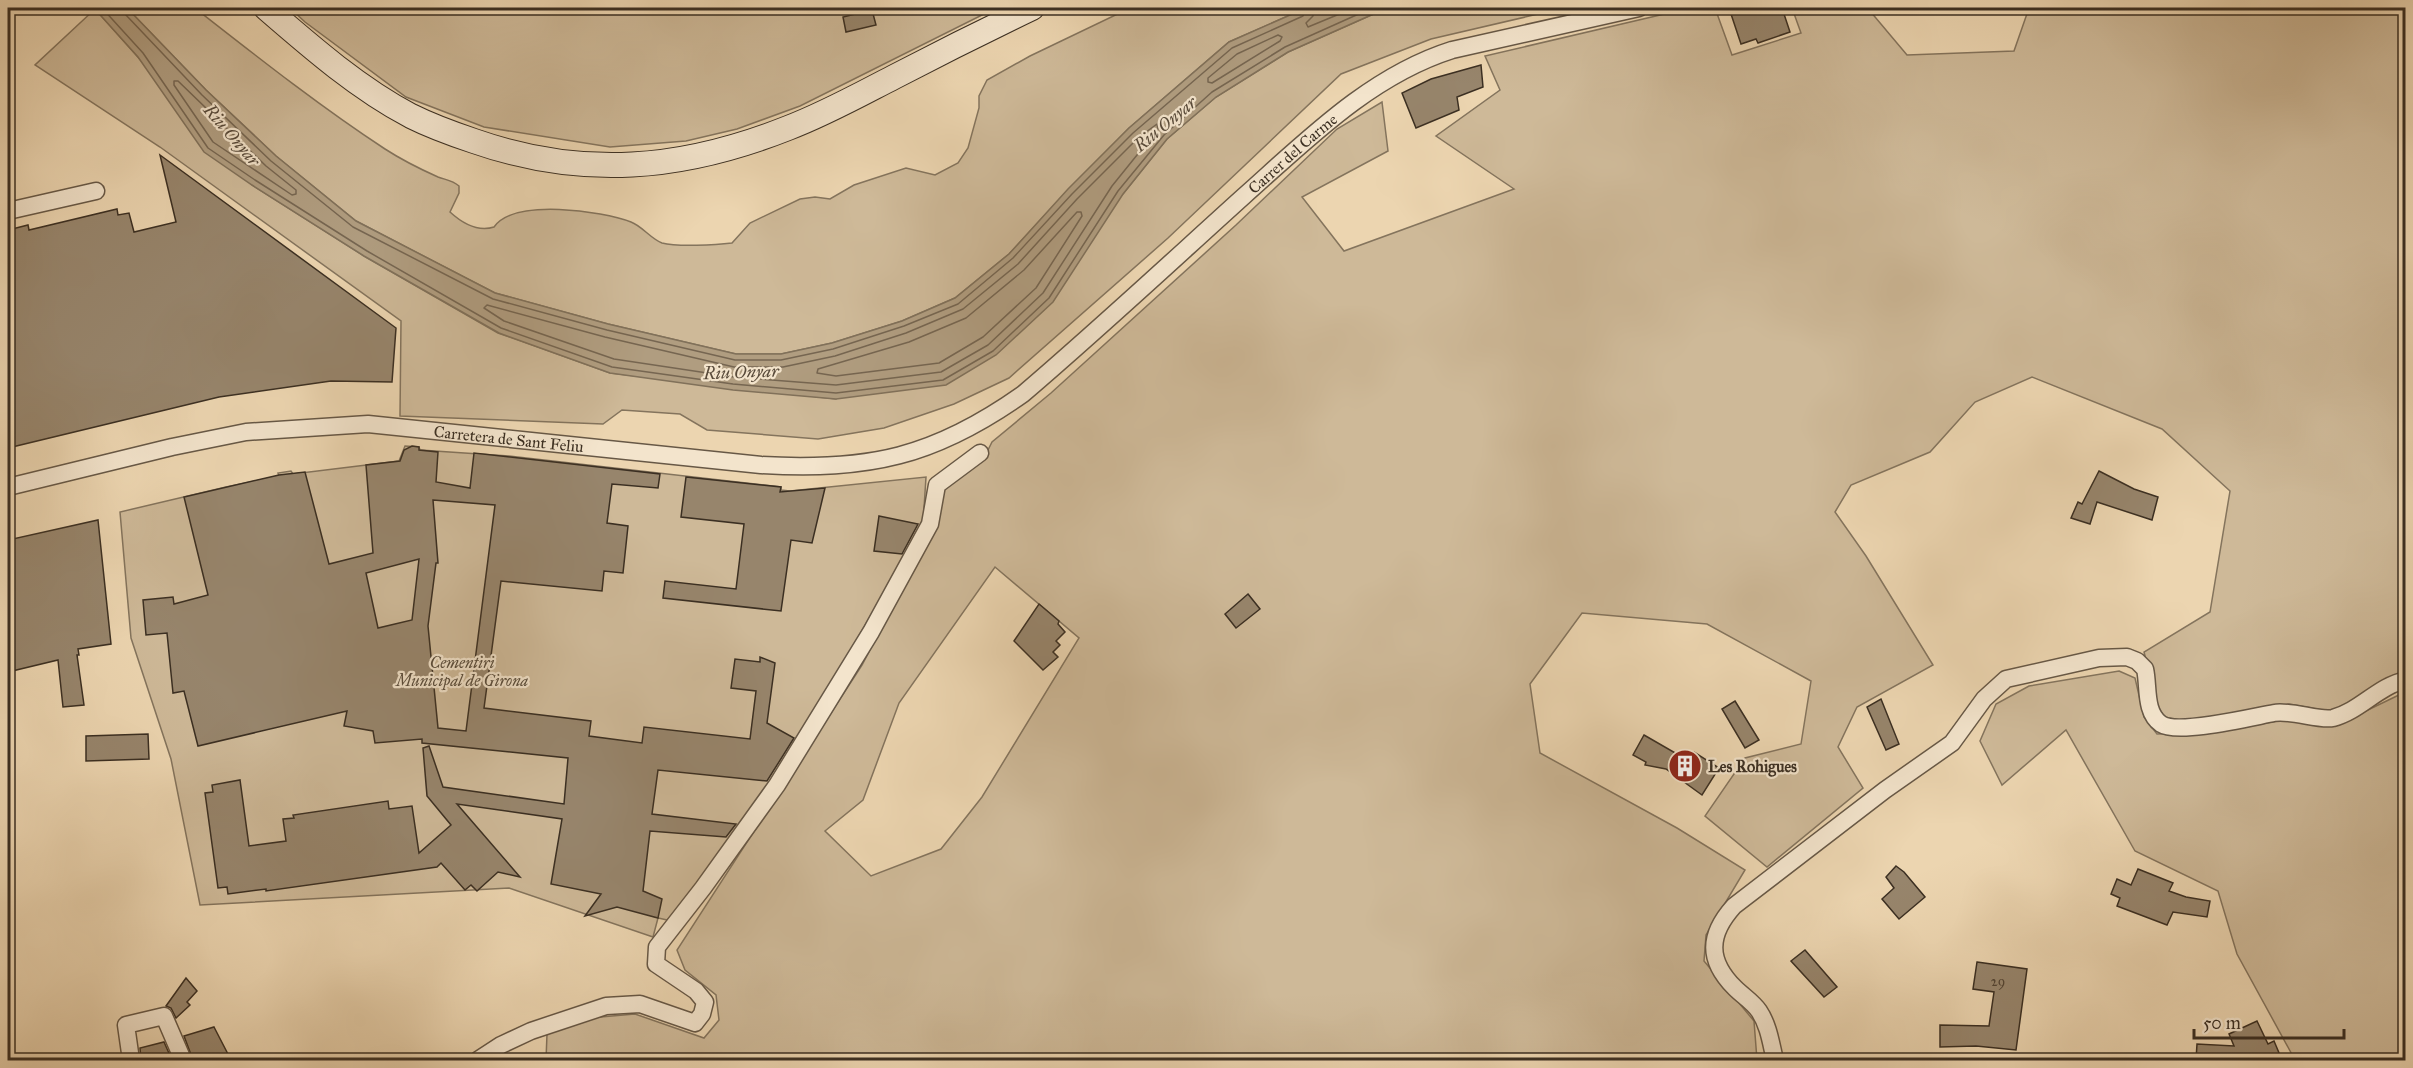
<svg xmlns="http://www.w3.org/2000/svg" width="2413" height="1068" font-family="'IM FELL Great Primer',serif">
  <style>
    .green { fill: #ceb998; stroke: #84745d; stroke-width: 1.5; fill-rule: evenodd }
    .water { fill: #b09d80; stroke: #81715a; stroke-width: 1.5 }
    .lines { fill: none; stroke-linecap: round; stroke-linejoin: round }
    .shore { stroke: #766651; stroke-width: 1.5 }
    .building { fill: #97856c; stroke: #3b2f22; stroke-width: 1.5; fill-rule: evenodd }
    .street-casing { stroke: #675846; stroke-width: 19 }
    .secondary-casing { stroke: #3b2f22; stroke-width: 26 }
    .street { stroke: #f3e4cc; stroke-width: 16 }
    .secondary { stroke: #f3e4cc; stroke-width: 24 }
    .labels { text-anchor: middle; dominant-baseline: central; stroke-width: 4.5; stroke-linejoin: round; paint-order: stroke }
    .number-label { font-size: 14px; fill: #524434 }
    .street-label { font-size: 16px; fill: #3b2f22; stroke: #f3e4cc }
    .park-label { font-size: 16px; font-style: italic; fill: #584b3a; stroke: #f3e4cc }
    .poi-label { font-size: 16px; font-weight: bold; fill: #3b2f22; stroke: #f3e4cc; text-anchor: start }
    .water-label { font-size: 18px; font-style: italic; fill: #584a3a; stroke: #f3e4cc }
  </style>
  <rect width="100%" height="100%" fill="#ecd5b0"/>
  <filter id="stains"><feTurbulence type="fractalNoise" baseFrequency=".00333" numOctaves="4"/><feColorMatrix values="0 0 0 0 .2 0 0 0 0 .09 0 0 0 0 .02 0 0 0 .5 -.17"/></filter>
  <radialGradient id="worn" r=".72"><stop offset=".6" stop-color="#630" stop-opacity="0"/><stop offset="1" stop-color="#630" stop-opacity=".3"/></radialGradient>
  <g class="green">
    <path d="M127,8H193L200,12C260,59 321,107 385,149C402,160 420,169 438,177C446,180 452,180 459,186V193L450,212C462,223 478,232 494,227C514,198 602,211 631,222C642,226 651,239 662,243C677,247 716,245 732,243L750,223L800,199L815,197L830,199L854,185L906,168L935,175L958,163L968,148L979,108V96L987,80L1030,56L1130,8H1306L1229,42L1129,128L1068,190L1009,254L955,298L902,321L832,343L781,354H736L608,324L495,293L356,221L276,156L206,90Z"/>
    <path d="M290,8H996L800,106L737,129L686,141L610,147L484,127L406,97L305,22Z"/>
    <path d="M1387,8H1564L1431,39L1341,74L1168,238L1009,378L954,404L884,428L818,439L707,430L680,414L622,410L603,424L400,416L401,321L160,147L35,65L95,9L252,185L364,256L498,333L610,373L836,399L1123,194L1167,139L1216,97L1288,52Z"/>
    <path d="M1690,8H1715L1732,55L1801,33L1792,8H1876L1870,11L1907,55L2014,51L2029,8H2405V673L2394,675L2334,712L2289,704L2184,721L2164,717L2158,706L2144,652L2210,612L2230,491L2162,429L2032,377L1975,402L1930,452L1851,485L1835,512L1866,556L1933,665L1857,707L1838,747L1863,788L1767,867L1705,816L1745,758L1801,744L1811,681L1707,624L1582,613L1530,684L1540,753L1677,828L1745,870L1706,935L1704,961L1754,1021L1757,1060H546L547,1034L589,1018L635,1014L704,1038L719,1020L716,995L685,970L677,950L862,665L938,520L941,488L986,454L992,442L1051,393L1236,225L1337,129L1382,102L1388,151L1302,197L1344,251L1514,189L1436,136L1500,90L1485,56ZM995,567L1079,638L982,797L941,849L871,876L825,831L863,800L899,703Z"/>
    <path d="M405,446L419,447L420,450L509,456L781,487V490L790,491L926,477L923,524L921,530L772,784L677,912L667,920L658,918L653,937L509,888L200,905L171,759L131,638L120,512L226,487L279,476L278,473L291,471L293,474L399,461Z"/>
    <path d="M2119,671L2135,678L2144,717L2157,734L2216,732L2283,720L2335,726L2405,692V1060H2295L2237,954L2218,891L2135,851L2066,730L2002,785L1980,741L1996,704L2029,686Z"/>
  </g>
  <path class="water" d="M94,8H127L206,90L276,156L356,221L495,293L608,324L736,354H781L832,343L902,321L955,298L1009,254L1068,189L1129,128L1229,42L1306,8H1387L1288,52L1216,97L1167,139L1123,194L1053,302L996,355L946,385L836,399L733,390L610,373L499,333L364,256L252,185L204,152L138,57Z"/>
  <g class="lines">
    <g class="shore">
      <path d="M102,8L143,53L208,148L255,180L367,251L501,328L612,367L733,384L836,393L943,380L993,351L1049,298L1118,191L1164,135L1212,92L1285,47L1372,8"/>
      <path d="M123,8L125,14L202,95L271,161L353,227L493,299L607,330L735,360H781L833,349L904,326L958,304L1013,258L1072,194L1133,133L1232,48L1303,16L1307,8"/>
      <path d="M1314,8L1313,16L1306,23L1308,27L1354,8"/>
      <path d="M1278,35L1282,37L1280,41L1212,83L1208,82V78L1237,54Z"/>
      <path d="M174,81H178L266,166L296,190V194L292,195L213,142L174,85Z"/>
      <path d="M1157,124L1158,129L1112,186L1043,293L988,345L941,372L836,385L734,377L614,359L504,321L484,308L487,305L605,337L734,367H783L835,356L906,333L963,309L1018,264L1077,199L1138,138Z"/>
      <path d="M1077,212H1081L1082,216L1036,288L983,337L939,363L836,376L817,373L818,369L909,342L966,318L1024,270Z"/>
    </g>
  </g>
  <g class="building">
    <path d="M1729,8H1782L1790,32L1758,43L1756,39L1741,44Z"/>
    <path d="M872,10L876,25L846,32L843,17Z"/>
    <path d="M1481,65L1483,87L1457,97L1459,110L1416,128L1402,93L1431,79Z"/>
    <path d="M160,155L396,328L392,382L331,381L219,397L8,448V230L28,225L29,230L117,209L118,215L129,213L134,232L176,222Z"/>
    <path d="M412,446L419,447V450L438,452L436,482L470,488L474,453L660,474L658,488L612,484L607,523L628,526L623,573L604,571L602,591L501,581L484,708L591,721L589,736L642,743L644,727L750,739L756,691L731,688L735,659L760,662V657L775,663L767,723L794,738L767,781L658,770L652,814L736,824L726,837L650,831L643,891L662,899L658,918L617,907L585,916L601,894L551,884L562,819L457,804L520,877L498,872L477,891L471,885L465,890L441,863L437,867L266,891V889L228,894L227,887L218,888L205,793L213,792L212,785L240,780L249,846L286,841L283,819L294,818L293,815L388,801L389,809L412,806L419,853L451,825L427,796L423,748L429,746L443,787L564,804L568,758L422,743V739L375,743L373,731L344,726L347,711L198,746L184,691L173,693L167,633L146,635L143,600L173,597L174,604L208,595L184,497L279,475L305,472L329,564L373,553L366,465L400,461L404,450ZM433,500L495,505L466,731L438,728L428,626L436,563H438ZM419,559L412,620L378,628L366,573Z"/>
    <path d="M2099,471L2134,489L2158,497L2152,520L2097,502L2090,524L2071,518L2078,502L2082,504Z"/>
    <path d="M686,477L781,487L780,492L825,488L812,543L791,540L781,611L663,598L665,581L736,589L744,524L681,517Z"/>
    <path d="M879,516L918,524L902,554L874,551Z"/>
    <path d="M98,520L111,644L78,649L79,655H77L84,705L63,707L58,660L8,672V540Z"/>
    <path d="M1248,594L1260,609L1236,628L1225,614Z"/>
    <path d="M1039,604L1059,621L1058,624L1065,632L1056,641L1060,645L1053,652L1058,657L1043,670L1014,641Z"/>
    <path d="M1881,699L1899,744L1886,750L1867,707Z"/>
    <path d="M1735,701L1759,740L1745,748L1722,709Z"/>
    <path d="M148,734L149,759L86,761V736Z"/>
    <path d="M1644,735L1689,761L1694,752L1719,768L1702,795L1666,769L1645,765L1646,762L1633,755Z"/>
    <path d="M1896,866L1904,872L1925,897L1899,919L1882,899L1894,888L1886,877Z"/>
    <path d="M2138,869L2173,883L2169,891L2186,897L2210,901L2207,917L2173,912L2167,925L2117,906L2120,898L2111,894L2117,879L2131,885Z"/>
    <path d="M1805,950L1837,987L1824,997L1791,961Z"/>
    <path d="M1977,962L2027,969L2016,1050L1976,1046L1940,1047V1025L1989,1026L1994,992L1973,989Z"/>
    <path d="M186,978L197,991L187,1002L190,1005L176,1018L171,1008L166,1006Z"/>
    <path d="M2257,1021L2268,1044L2274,1041L2282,1060H2196L2197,1044L2234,1046L2229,1034Z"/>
    <path d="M214,1027L231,1060H193L184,1036Z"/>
    <path d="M164,1042L172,1060H141L140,1048Z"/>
  </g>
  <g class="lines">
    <defs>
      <g id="street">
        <path d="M8,211L96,191"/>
        <path id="s1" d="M8,487L172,447L246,432L368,424L761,465C869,471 934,457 1023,394C1098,330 1171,262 1244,196C1307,140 1370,76 1452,50L1639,8"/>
        <path d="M131,1060L126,1025L164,1016L183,1060"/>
        <path d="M478,1060L501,1045L531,1031L606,1006L640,1004L695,1023L702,1014L705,1002L696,991L656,964L657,947L703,888L777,785L871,632L930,524L937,485L980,453"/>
        <path d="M1775,1060C1771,1044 1769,1026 1759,1011C1753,1002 1743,996 1735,988C1707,960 1708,935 1734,906L1885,790L1952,743L1984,699L2006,679L2099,658L2127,657L2137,661L2145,669C2149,686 2144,712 2161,724C2178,735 2252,717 2274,713C2292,710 2319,721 2333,718C2360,711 2378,686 2406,680"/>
      </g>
      <path id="secondary" d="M266,8C311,47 358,88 411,116C431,126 453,134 474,141C583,179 682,170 788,128C825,114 859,95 894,77C940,53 986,30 1032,8"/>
    </defs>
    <use href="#street" class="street-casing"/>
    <use href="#secondary" class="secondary-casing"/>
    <use href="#street" class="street"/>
    <use href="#secondary" class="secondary"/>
  </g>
  <defs>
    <symbol id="building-disc" viewBox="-11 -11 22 22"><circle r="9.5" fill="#8f2418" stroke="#f3e4cc"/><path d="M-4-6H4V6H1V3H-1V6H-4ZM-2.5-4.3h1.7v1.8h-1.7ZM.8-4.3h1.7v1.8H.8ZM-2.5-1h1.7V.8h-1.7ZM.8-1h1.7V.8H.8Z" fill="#fff"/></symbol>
  </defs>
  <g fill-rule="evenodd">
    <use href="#building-disc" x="1666" y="747" width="38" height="38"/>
  </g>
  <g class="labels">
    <g class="number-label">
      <text x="1998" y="981">29</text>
    </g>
    <g class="street-label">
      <text stroke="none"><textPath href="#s1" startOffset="1401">Carrer del Carme</textPath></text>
      <text stroke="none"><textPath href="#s1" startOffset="508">Carretera de Sant Feliu</textPath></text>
    </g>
    <g class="park-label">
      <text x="462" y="662">Cementiri<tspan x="462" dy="18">Municipal de Girona</tspan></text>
    </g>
    <g class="poi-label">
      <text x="1708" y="766">Les Rohigues</text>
    </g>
    <g class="water-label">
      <text transform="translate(1165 124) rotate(-40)">Riu Onyar</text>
      <text transform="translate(232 135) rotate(49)">Riu Onyar</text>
      <text transform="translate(741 372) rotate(-2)">Riu Onyar</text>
    </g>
  </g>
  <rect width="2413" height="1068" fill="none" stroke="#ecd5b0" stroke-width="30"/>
  <rect x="9" y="9" width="2395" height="1050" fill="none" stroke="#3b2f22" stroke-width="3"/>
  <rect x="15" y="15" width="2383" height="1038" fill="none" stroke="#3b2f22" stroke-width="1.5"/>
  <path d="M2194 1029v9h150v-9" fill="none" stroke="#3b2f22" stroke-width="3"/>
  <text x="2203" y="1029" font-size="18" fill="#3b2f22" stroke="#f3e4cc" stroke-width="4.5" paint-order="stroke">50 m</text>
  <rect width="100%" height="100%" filter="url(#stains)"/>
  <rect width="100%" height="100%" fill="url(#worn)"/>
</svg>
